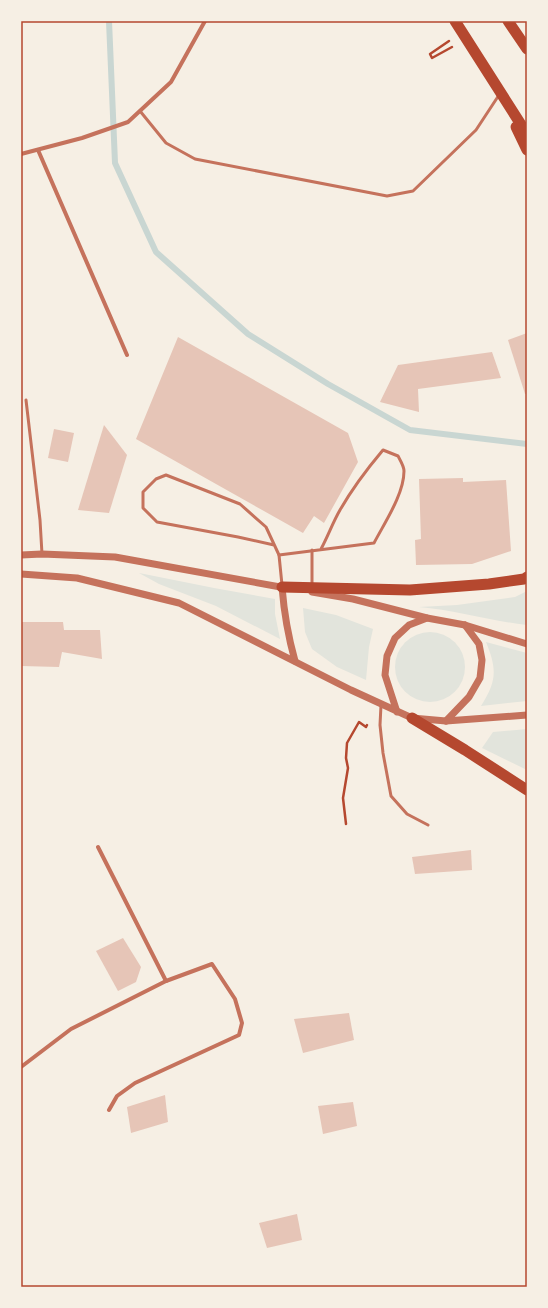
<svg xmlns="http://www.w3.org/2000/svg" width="548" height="1308" font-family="Commissioner,sans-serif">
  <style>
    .green { fill: #e2e4dc }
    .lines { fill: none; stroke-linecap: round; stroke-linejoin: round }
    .stream { stroke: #c9d6d2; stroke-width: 6 }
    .building { fill: #e6c5b7 }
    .path { stroke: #b5482f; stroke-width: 2.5 }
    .service { stroke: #c5725c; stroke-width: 3 }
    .minor { stroke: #c5725c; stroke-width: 4 }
    .tertiary { stroke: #c5725c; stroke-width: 7 }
    .trunk { stroke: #b5482f; stroke-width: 11 }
    .neatline { fill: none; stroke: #b5482f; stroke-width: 1.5 }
  </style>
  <rect width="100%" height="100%" fill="#f6efe4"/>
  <g class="green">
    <path d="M139,573L214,588L275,599V614L280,639L216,606L159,584Z"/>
    <path d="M527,591V625C491,621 455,610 419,607L457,605L515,597Z"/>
    <path d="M303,608L336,615L373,629L369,647L366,680L337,667L312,649L305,632Z"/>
    <circle cx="430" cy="667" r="35"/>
    <path d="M486,642L527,653V701L481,706C497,681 497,669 486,642Z"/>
    <path d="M527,729V770L482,748L493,732Z"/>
  </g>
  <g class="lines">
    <path class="stream" d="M109,21L115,163L156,252L248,334L328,384L410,430L527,444"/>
  </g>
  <g class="building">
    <path d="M527,333V394H525L508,340Z"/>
    <path d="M178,337L348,433L358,462L324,523L314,516L303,533L136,439Z"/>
    <path d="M492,352L501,378L418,389L419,412L380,402L398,365Z"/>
    <path d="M104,425L127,455L109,513L78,510Z"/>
    <path d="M54,429L74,433L68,462L48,458Z"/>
    <path d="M463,478V482L506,480L511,551L472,564L416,565L415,540L421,539L419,479Z"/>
    <path d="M21,622H63L64,630H100L102,659L62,652L59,667L21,666Z"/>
    <path d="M471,850L472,870L415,874L412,857Z"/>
    <path d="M123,938L141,967L136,982L118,991L96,951Z"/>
    <path d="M349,1013L354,1040L303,1053L294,1019Z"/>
    <path d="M165,1095L168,1122L131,1133L127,1107Z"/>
    <path d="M353,1102L357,1126L323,1134L318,1106Z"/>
    <path d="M297,1214L302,1240L267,1248L259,1223Z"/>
  </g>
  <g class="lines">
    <g class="path">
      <path d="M449,41L430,54L432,58L452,47"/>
      <path d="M346,824L343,798L348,768L346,758L347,743L359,722L366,727L367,725"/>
    </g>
    <g class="service">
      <path d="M140,111L166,143L195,159L387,196L413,191L476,130L499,95"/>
      <path d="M26,400L40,520L42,554"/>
      <path d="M274,545L238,537L157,522L143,508V492L156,479L166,475L240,504L266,527L279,555L282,585"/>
      <path d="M279,555L374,543C385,522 404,494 404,471C404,466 400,460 398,456L383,450C367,469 352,489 340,510C333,522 328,536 321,549"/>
      <path d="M312,586V550"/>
      <path d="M381,705L380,725L383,753L391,796L407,814L428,825"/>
    </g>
    <g class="minor">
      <path d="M38,150L127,355"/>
      <path d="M21,154L82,138L128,122L171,82L205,21"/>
      <path d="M98,847L166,981L212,964L235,999L242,1023L239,1035L135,1083L117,1096L109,1110"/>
      <path d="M21,1067L71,1029L166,981"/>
    </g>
    <g class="tertiary">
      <path d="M21,555L42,554L115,557L286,588"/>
      <path d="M21,574L77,578L179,603L351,690L412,718L446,721L527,715"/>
      <path d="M282,587C284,612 288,636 295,661"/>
      <path d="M312,592L353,599L427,618L465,625L527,644"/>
      <path d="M397,712L385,675L387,656L395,638L409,625L427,618"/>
      <path d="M446,721L469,697L480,678L482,660L479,644L465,625"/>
    </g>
    <g class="trunk">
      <path d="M455,21L527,134"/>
      <path d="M508,21L527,49"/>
      <path d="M516,127L527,150"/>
      <path d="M282,587L410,590L489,584L524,579L527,577"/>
      <path d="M412,718L465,750L527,790"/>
    </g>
  </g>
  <rect width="548" height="1308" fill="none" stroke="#f6efe4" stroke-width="44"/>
  <rect x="22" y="22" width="504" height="1264" class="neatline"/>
</svg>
